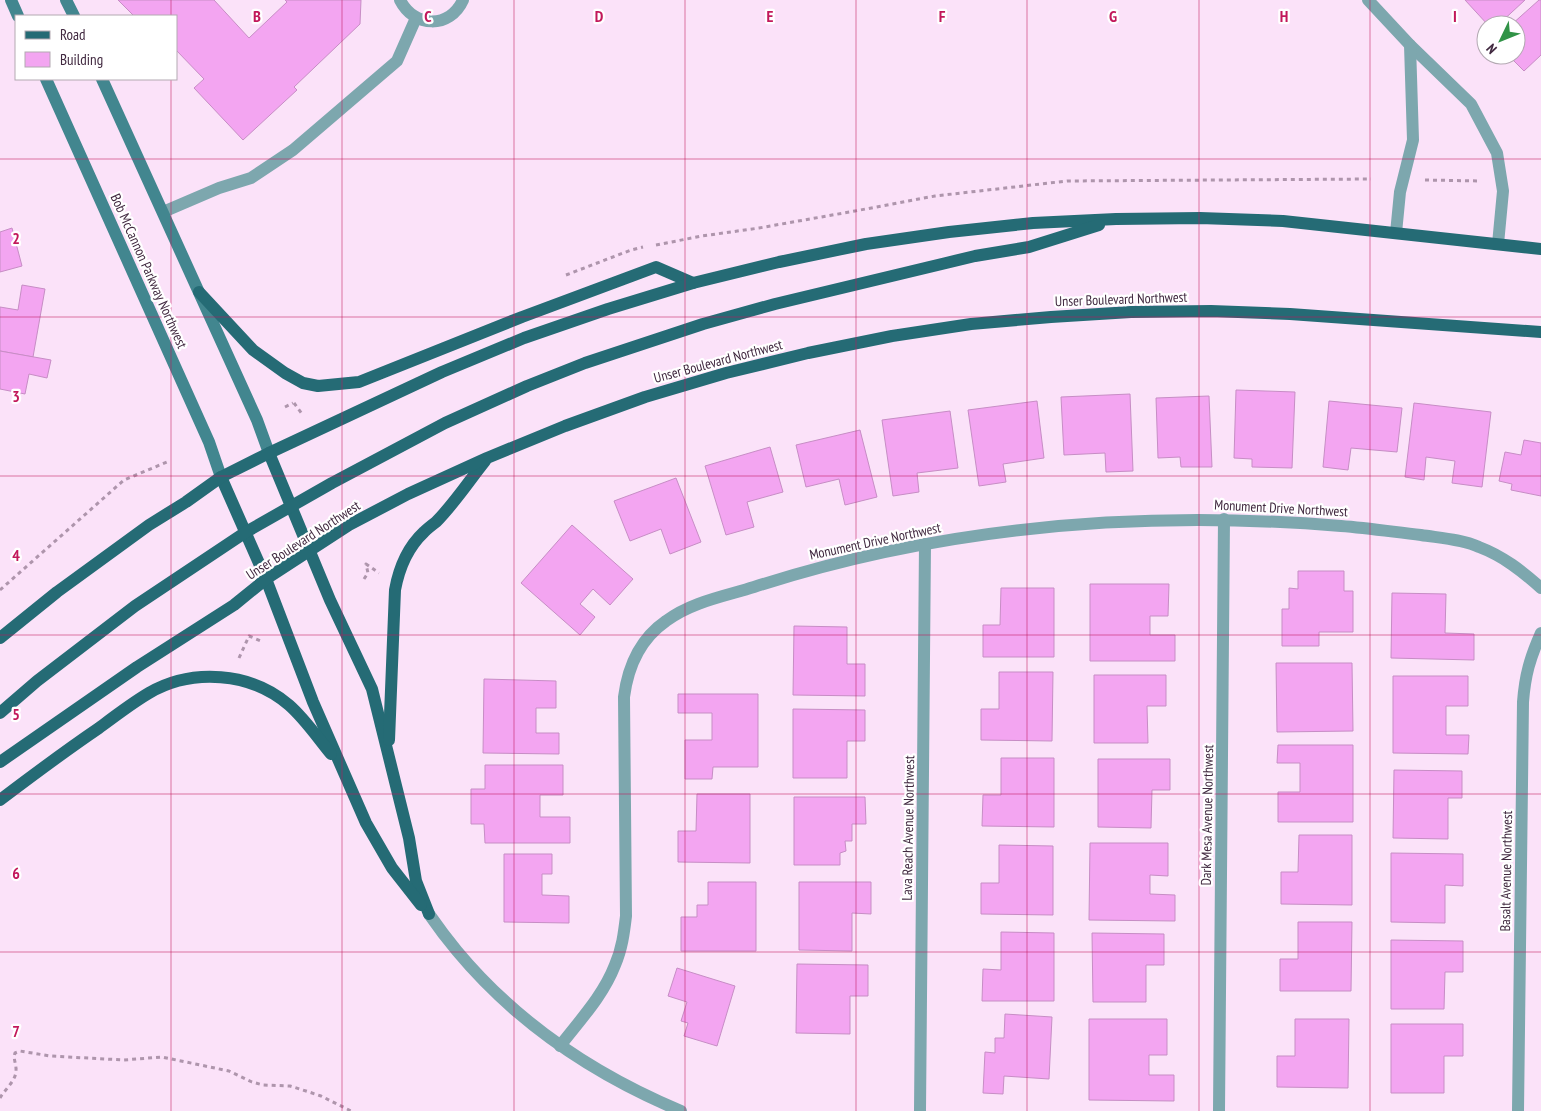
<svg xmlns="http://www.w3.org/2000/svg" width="1541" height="1111" font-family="'PT Sans Narrow',sans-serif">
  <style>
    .building { fill: #f3a5f1; stroke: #c78dc5 }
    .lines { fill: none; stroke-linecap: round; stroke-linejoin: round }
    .path { stroke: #ae95ac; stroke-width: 3; stroke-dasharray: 4 4; stroke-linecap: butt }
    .lane { stroke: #7da7ae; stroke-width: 12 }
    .street { stroke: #7da7ae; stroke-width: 12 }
    .secondary { stroke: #42868f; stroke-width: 12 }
    .primary { stroke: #256b75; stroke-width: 12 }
    .grid { fill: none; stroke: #c2185b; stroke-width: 1; stroke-opacity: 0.55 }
    .labels { text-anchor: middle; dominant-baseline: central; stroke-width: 4.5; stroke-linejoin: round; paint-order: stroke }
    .street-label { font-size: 14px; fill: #40283f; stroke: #fff }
    .grid-label { font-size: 16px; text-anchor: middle; font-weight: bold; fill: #c2185b; stroke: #fff; stroke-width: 4.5; stroke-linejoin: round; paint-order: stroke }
  </style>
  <rect width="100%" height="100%" fill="#fbe2f9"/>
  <g class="building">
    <path d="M118,0H214L249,38L287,2L285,0H361L360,24L294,87L297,90L243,140L194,88L204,79L176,50V16H134Z"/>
    <path d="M1465,0H1525L1498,25H1488Z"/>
    <path d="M1539,0H1541V55L1524,71L1511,58L1506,63L1499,55H1516V25H1511Z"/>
    <path d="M12,228L22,266L0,272V232Z"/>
    <path d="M22,285L45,289L33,357L0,351V307L18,310Z"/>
    <path d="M0,351L51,360L47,378L29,374L25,394L0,389Z"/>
    <path d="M1236,390L1295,392L1292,468L1252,467V459L1234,458Z"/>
    <path d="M1130,394L1133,471L1106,472L1105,453L1064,455L1061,397Z"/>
    <path d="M1209,396L1212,467H1181L1180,457L1158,458L1156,398Z"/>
    <path d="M1037,401L1044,458L1003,464L1006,482L979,486L968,410Z"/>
    <path d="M1329,401L1402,408L1397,452L1351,448L1348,470L1323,467Z"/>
    <path d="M1414,403L1491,412L1482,487L1452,483L1455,461L1426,457L1424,480L1405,477Z"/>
    <path d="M950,411L958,468L917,473L919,492L893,496L882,420Z"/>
    <path d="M860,430L877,497L845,505L839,479L806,487L796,445Z"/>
    <path d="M1524,440L1541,443V496L1511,490L1512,484L1499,481L1505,452L1521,455Z"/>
    <path d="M770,447L783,492L747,502L754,527L726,535L705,466Z"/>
    <path d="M676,478L701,542L670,554L661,529L630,541L614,501Z"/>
    <path d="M572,525L633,579L610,605L593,589L580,604L595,617L580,635L521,583Z"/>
    <path d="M1298,571H1344V591H1353V632H1319V646H1282V609H1289V588L1298,589Z"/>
    <path d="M1090,584H1169L1168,616H1150V635H1175V661H1090Z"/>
    <path d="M1001,588H1054V657H983V625H1000Z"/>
    <path d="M1392,593L1446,594L1445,633L1474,634V660L1391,658Z"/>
    <path d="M794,626L847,627V664H865V696L793,695Z"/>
    <path d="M1276,663H1352L1353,731L1277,732Z"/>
    <path d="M999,672H1053L1052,741L981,740V709H999Z"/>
    <path d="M1094,675H1166V706H1147L1148,743H1094Z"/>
    <path d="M1393,676H1468V706H1446V735H1469L1468,754L1393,753Z"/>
    <path d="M484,679L556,681V708H536V733H559V754L483,753Z"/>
    <path d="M678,694H758V767H713L712,779H685V740H712V713H678Z"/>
    <path d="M793,709L865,710V741H847V778H793Z"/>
    <path d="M1278,745H1353V822H1278V792H1300V763H1277Z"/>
    <path d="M1001,758H1054V827L982,826L983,795H1001Z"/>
    <path d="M1098,759H1170V790H1152L1151,828L1098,827Z"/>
    <path d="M485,765H563V795H540V817H570V843H485L484,824H471V789H485Z"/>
    <path d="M1394,770L1462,771V798H1448V839L1393,838Z"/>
    <path d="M697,794H750V863L678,862V831H696Z"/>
    <path d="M794,797H865L866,824H852V841H845L846,851L840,853V865H794Z"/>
    <path d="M1299,835H1352V905L1281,904V872H1298Z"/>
    <path d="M1090,843H1168V876L1150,875V894L1175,895V921L1089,920Z"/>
    <path d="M999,845L1053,846V915L981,914V883H999Z"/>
    <path d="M1391,853L1463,854V886L1445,885V923L1391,922Z"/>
    <path d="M504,854H552V874H542V895L569,896V923L504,922Z"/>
    <path d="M708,882H756V951H681V917H697V905H708Z"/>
    <path d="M799,882H871V914L852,913V951L799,950Z"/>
    <path d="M1298,922H1352L1351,991H1280V959H1298Z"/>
    <path d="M1001,932L1054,933V1001H982L983,969L1001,970Z"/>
    <path d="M1092,933L1164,934V965H1146V1002H1093Z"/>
    <path d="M1391,940L1463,941V972H1445L1444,1009H1391Z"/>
    <path d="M797,964L868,965V996H850V1034L796,1033Z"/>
    <path d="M677,968L735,986L717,1046L684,1036L688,1023L681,1021L687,1002L668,996Z"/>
    <path d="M1005,1014L1052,1017L1049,1079L1004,1076L1003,1094L983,1093L985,1052L995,1053V1038H1004Z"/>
    <path d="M1089,1019H1167V1055H1149V1075H1174V1101L1089,1100Z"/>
    <path d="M1295,1019H1349L1348,1088L1277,1087V1056H1295Z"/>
    <path d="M1391,1024H1463V1056H1444V1093H1391Z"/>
  </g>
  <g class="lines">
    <g class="path">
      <path d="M1425,180L1481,181"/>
      <path d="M656,245L702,236L759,228L855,211L935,196L1067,181L1371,179"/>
      <path d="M566,275L631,250L643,247"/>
      <path d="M294,403L302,414"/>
      <path d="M285,407L293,403"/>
      <path d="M364,579L368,573L366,564L379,573"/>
      <path d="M0,590L124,480L167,462"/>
      <path d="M239,658L249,636L261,641"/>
      <path d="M0,1098C5,1089 17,1080 16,1069C16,1063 13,1059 15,1053L20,1051L50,1056L124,1060L162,1057L229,1071L252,1082L263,1085L290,1086L306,1091L321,1096L351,1111"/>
    </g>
    <g class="lane">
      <path d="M400,0C414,28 450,29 463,0"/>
      <path d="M163,212L219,188L251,178L293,150L397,61L416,18"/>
    </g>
    <g class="street">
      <path d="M1368,0L1410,45L1471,104L1497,153L1503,191L1498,244"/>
      <path d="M1396,233L1400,192L1413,140L1410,45"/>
      <path d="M429,914C438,927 447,939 457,951C517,1023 595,1075 681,1111"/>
      <path d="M560,1046C580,1020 603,996 615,965C622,949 624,933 626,916L624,697C628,666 640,639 666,621C691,602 725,596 754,587C943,526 1144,510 1341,526C1368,528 1394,532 1421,535C1440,538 1461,539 1479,547C1503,556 1522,571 1541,588"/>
      <path d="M920,1111L925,544"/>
      <path d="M1219,1111L1224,519"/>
      <path d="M1518,1111L1523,702C1525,675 1530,658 1541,633"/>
    </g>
    <g class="secondary">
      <path d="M11,0L18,16"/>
      <path d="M66,0L74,16"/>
      <path d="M46,79L209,442L221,477"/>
      <path d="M102,79L257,420L269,453"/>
    </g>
    <g class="primary">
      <path d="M199,292L253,350L285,373L303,383L318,386L359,382L522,317L656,267L693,283"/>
      <path d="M269,453L330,600L372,689L409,838L416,881L429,914"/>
      <path d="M221,477L266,579L313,702L366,823L392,868L421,905"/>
      <path d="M0,638L57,592L149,525L186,502L221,477L269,453L442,372L524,338L608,309L693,283L779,262L866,244L949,232L1033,223L1116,219L1200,218L1283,221L1541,249"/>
      <path d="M0,713L37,681L135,606L246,532L332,483L445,423L527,386L585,363L703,324L775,304L946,263L975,256L1029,247L1099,225"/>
      <path d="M389,740L395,590C399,568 408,547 424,532C428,528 432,525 436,522C454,504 469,481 485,461"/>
      <path d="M0,762L137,667L234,605L266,579L349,525L408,494L487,458L565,426L645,397L726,373L808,353L892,336L971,324L1051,317L1131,312L1211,311L1290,314L1541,332"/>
      <path d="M0,800C33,775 65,751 99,728C115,716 132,703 149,693C192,668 251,672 289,705C305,719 317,737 331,754"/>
    </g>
  </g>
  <path class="grid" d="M171,0V16M342,0V1111M514,0V1111M685,0V1111M856,0V1111M1027,0V1111M1199,0V1111M1370,0V1111M171,79V1111M0,159H1541M0,317H1541M0,476H1541M0,635H1541M0,794H1541M0,952H1541"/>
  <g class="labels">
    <g class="street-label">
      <text transform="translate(149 271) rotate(66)">Bob McCannon Parkway Northwest</text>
      <text transform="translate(1121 299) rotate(-2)">Unser Boulevard Northwest</text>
      <text transform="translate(718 361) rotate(-15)">Unser Boulevard Northwest</text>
      <text transform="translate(1281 508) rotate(3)">Monument Drive Northwest</text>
      <text transform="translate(303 540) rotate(-33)">Unser Boulevard Northwest</text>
      <text transform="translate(875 541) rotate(-12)">Monument Drive Northwest</text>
      <text transform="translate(1207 815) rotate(-89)">Dark Mesa Avenue Northwest</text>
      <text transform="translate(908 828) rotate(-89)">Lava Reach Avenue Northwest</text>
      <text transform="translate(1506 871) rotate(-89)">Basalt Avenue Northwest</text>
    </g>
  </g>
  <g class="grid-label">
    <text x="257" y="22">B</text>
    <text x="428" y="22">C</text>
    <text x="599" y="22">D</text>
    <text x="770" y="22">E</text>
    <text x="942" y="22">F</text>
    <text x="1113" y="22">G</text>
    <text x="1284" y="22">H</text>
    <text x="1455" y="22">I</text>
    <text x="16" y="244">2</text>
    <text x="16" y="402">3</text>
    <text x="16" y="561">4</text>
    <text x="16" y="720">5</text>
    <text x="16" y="879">6</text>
    <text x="16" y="1037">7</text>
  </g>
  <rect x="15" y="15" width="162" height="65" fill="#ffffff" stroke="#b3a9b2"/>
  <rect x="25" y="31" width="25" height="8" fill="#256b75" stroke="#b3a9b2"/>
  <text x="60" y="40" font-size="15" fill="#40283f">Road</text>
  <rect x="25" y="52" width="25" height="15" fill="#f3a5f1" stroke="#b3a9b2"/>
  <text x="60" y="65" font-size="15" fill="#40283f">Building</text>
  <g transform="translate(1501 40) rotate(227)"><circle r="24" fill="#ffffff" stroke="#b3a9b2"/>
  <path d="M0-4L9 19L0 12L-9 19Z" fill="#319347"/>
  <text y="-8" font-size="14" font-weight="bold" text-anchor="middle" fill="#40283f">N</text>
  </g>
</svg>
